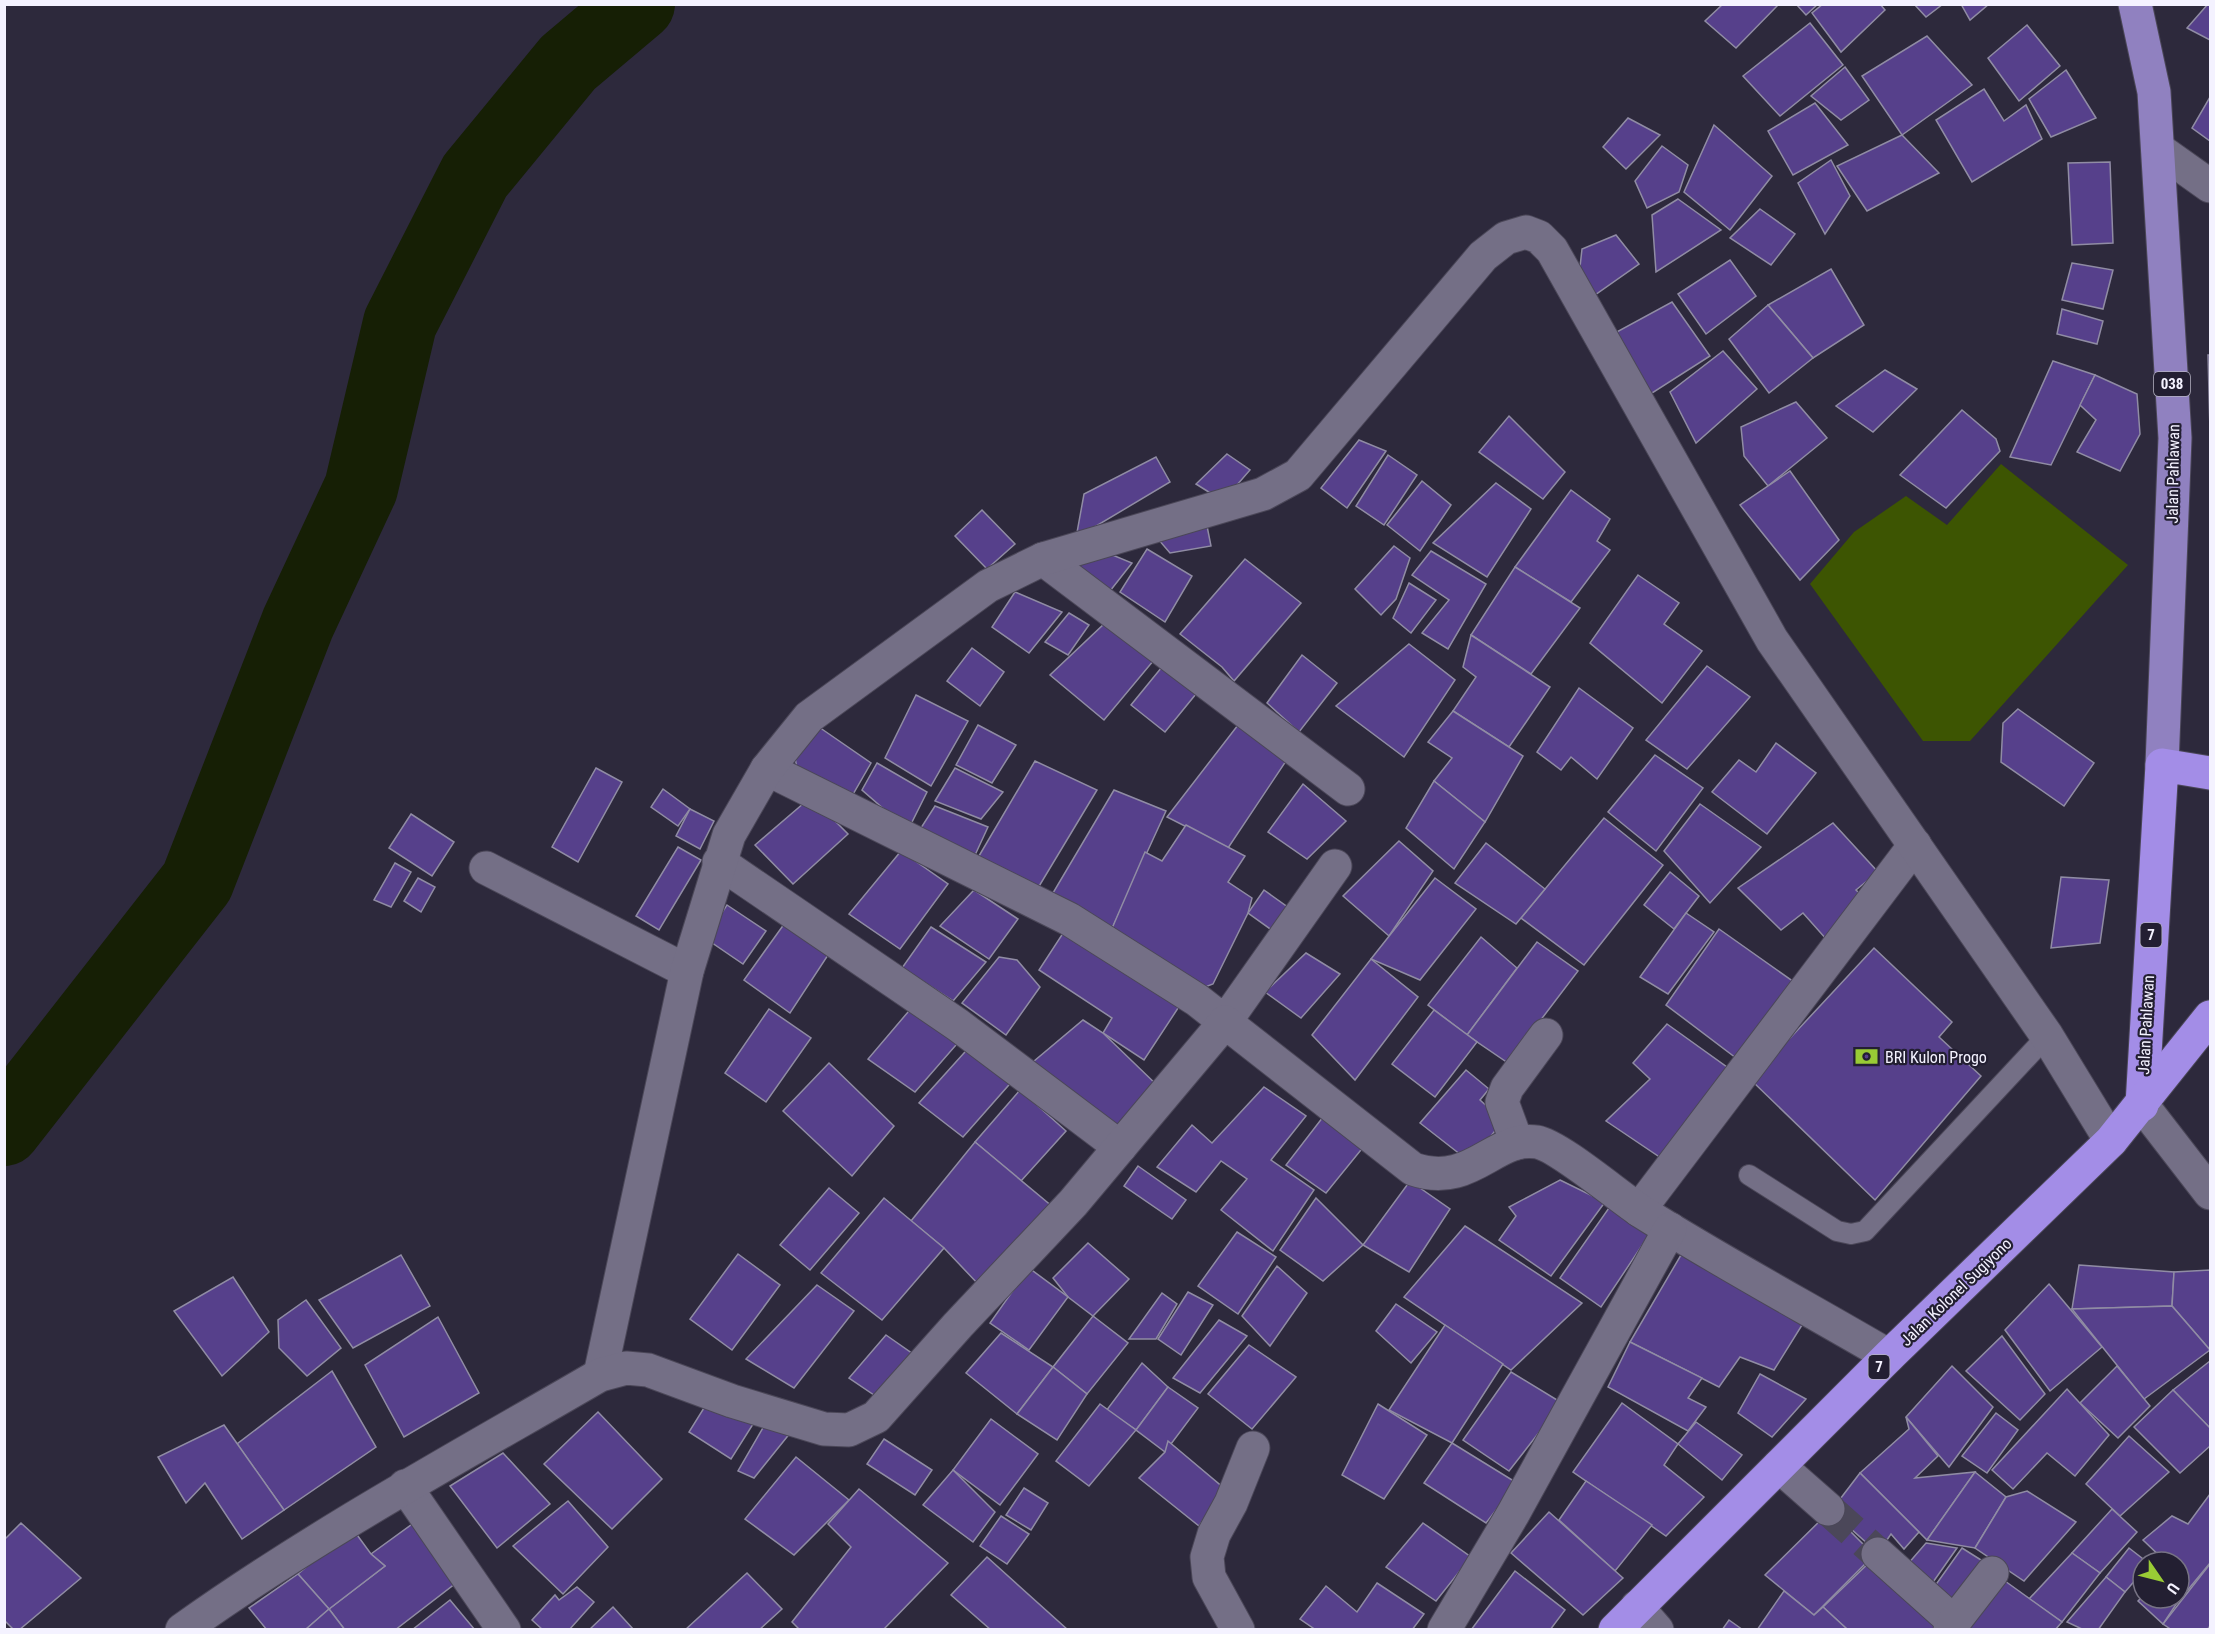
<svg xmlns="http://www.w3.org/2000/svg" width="2215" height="1634" font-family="'Roboto Condensed',sans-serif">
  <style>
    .green { fill: #3d5502 }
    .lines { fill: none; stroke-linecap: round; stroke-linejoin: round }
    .river { stroke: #161f05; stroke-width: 74 }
    .building { fill: #56408b; stroke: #908ca4; stroke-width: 1.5 }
    .street-tunnel { stroke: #4b4759; stroke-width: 33; stroke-dasharray: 33 16; stroke-linecap: butt }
    .lane-casing { stroke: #4b4758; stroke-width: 22 }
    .street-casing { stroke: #4b4758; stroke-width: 35 }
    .secondary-casing { stroke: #4b4758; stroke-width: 35 }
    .primary-casing { stroke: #4b4758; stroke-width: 35 }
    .highway-casing { stroke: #4b4758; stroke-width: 35 }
    .lane { stroke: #746f86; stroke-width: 20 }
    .street { stroke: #746f86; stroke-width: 33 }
    .secondary { stroke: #746f86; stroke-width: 33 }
    .primary { stroke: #9081c0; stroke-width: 33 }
    .highway { stroke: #a38de7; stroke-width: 33 }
    .labels { text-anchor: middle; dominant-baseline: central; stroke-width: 4.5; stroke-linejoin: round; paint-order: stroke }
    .shield { fill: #231f32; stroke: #b5b3c2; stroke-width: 1.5 }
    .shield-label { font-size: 15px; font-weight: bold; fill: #f4f2ff }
    .street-label { font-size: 16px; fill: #f4f2ff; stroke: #231f32 }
    .poi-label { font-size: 16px; fill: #f4f2ff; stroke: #231f32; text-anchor: start }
  </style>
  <rect width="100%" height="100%" fill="#2d293c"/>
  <path class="green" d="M2001,464L2128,565L1970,741H1923L1810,584L1854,532L1906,496L1947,525Z"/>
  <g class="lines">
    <path class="river" d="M4,1129L197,882L298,623L361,488L400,323L475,176L568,63L638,4"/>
  </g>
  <g class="building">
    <path d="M1723,4H1779L1736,48L1705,21Z"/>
    <path d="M1796,4H1818L1806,15Z"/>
    <path d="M1823,4H1880L1885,10L1841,52L1812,13Z"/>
    <path d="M1914,4H1943L1926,17Z"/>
    <path d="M1961,4H1989L1970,20Z"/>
    <path d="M2208,4H2210V40L2187,28Z"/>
    <path d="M1810,23L1843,65L1780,116L1743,76Z"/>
    <path d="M2027,25L2060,66L2019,101L1988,58Z"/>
    <path d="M1927,36L1972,85L1902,135L1862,76Z"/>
    <path d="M1845,67L1869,100L1841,120L1811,96Z"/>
    <path d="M2066,70L2096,118L2051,137L2029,99Z"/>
    <path d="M1984,89L2004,121L2026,105L2042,139L1972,182L1936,120Z"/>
    <path d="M2210,97V141L2192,128Z"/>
    <path d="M1815,103L1848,145L1793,175L1768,131Z"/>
    <path d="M1628,118L1660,135L1626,169L1603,147Z"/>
    <path d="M1714,125L1772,176L1730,230L1684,192Z"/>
    <path d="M1902,135L1939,173L1867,211L1837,166Z"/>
    <path d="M1662,146L1688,165L1679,192L1647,208L1635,181Z"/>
    <path d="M1831,160L1850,196L1825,234L1798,183Z"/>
    <path d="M2110,162L2113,243L2072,245L2068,163Z"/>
    <path d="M1678,199L1721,230L1656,272L1652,215Z"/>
    <path d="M1760,209L1795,234L1771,265L1730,238Z"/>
    <path d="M1616,235L1639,264L1592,297L1580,267L1582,249Z"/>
    <path d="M1730,260L1756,296L1706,334L1678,294Z"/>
    <path d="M2072,263L2113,270L2103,309L2062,300Z"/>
    <path d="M1831,269L1864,325L1813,358L1768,305Z"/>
    <path d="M1672,302L1710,356L1649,395L1613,334Z"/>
    <path d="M1768,305L1813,358L1769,393L1729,339Z"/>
    <path d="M2062,309L2103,321L2097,344L2057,334Z"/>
    <path d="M1723,351L1757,389L1696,443L1670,392Z"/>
    <path d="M2208,355H2210V431Z"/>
    <path d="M2053,361L2095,375L2051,465L2010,457Z"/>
    <path d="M1885,370L1917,389L1873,432L1836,406Z"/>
    <path d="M2095,375L2137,394L2140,434L2120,471L2077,452L2096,420L2080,405Z"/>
    <path d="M1796,402L1827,438L1768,486L1744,456L1741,427Z"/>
    <path d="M1962,410L1996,439L2000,451L1946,508L1900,475Z"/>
    <path d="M1509,416L1565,472L1543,499L1479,452Z"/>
    <path d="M1359,440L1386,451L1347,508L1321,488Z"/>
    <path d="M1227,454L1250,470L1223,501L1196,484Z"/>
    <path d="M1388,455L1417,475L1384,525L1356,506Z"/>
    <path d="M1156,457L1170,482L1076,538L1084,494Z"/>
    <path d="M1790,471L1839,540L1800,580L1740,505Z"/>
    <path d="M1422,481L1451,505L1420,551L1387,525Z"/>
    <path d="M1496,483L1531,509L1487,577L1433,543Z"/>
    <path d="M1571,490L1610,519L1597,541L1610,550L1571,602L1515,567Z"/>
    <path d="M982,510L1015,544L987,569L955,536Z"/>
    <path d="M1205,516L1211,546L1170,553L1152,532Z"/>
    <path d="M1394,546L1410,558L1396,599L1381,615L1355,589Z"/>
    <path d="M1093,547L1132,563L1110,591L1076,570Z"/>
    <path d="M1147,549L1192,576L1165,622L1120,592Z"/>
    <path d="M1431,551L1486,584L1448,649L1422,633L1449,600L1412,575Z"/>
    <path d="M1245,559L1301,603L1234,681L1222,667L1180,634Z"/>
    <path d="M1515,567L1580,608L1531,674L1471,635Z"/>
    <path d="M1638,575L1679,603L1664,624L1702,651L1662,703L1590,643Z"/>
    <path d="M1409,583L1436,600L1411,633L1393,618Z"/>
    <path d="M1015,592L1062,612L1029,653L992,627Z"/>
    <path d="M1069,613L1089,625L1068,655L1045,642Z"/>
    <path d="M1104,624L1159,654L1104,720L1050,675Z"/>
    <path d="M1471,635L1550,687L1509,747L1453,711L1476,677L1463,667Z"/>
    <path d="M1409,644L1455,680L1404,757L1336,706Z"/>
    <path d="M972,648L1004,672L980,706L947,681Z"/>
    <path d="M1302,655L1337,683L1299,732L1267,703Z"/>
    <path d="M1166,662L1200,689L1165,732L1131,705Z"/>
    <path d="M1707,666L1750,697L1687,769L1646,740Z"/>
    <path d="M1579,688L1633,728L1597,779L1571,757L1561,770L1537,752Z"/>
    <path d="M916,695L968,721L931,786L885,758Z"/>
    <path d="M2018,709L2094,763L2064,806L2001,762L2003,723Z"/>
    <path d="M1453,711L1523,756L1485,822L1434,781L1452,758L1428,742Z"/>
    <path d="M816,725L871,763L852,796L798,775L795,757Z"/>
    <path d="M978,725L1016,745L992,783L956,765Z"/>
    <path d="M1238,725L1288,758L1228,848L1167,817Z"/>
    <path d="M1776,743L1816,773L1767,834L1712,792L1739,760L1756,772Z"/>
    <path d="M1655,755L1703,788L1656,851L1608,812Z"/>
    <path d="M1035,761L1097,790L1038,888L976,861Z"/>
    <path d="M877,763L927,792L908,830L862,790Z"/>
    <path d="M596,768L622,782L578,862L552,847Z"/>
    <path d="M955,768L1003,792L981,819L935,801Z"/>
    <path d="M1434,781L1485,822L1454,869L1406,828Z"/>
    <path d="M1303,784L1346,821L1307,859L1268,832Z"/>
    <path d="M663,789L690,809L678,826L651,807Z"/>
    <path d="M1114,790L1166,811L1110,933L1050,898Z"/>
    <path d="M811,797L848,834L793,884L755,845Z"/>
    <path d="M1700,804L1761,847L1710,903L1664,851Z"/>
    <path d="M935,806L988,827L970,866L919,831Z"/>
    <path d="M690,809L714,821L700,849L676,836Z"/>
    <path d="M411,814L454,842L432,876L389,848Z"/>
    <path d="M1604,818L1663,865L1584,965L1521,918Z"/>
    <path d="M1833,823L1878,872L1856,890L1870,903L1827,940L1803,913L1781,930L1738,888Z"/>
    <path d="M1186,825L1245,856L1228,882L1252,898L1248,913L1213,984L1192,992L1110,933L1145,852L1162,861Z"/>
    <path d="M1399,841L1433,871L1389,936L1343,896Z"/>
    <path d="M1486,843L1545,889L1516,924L1455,883Z"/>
    <path d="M678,847L701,860L659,930L636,916Z"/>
    <path d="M901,851L948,884L900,949L849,914Z"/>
    <path d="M395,863L411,872L391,907L374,900Z"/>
    <path d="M1670,872L1699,896L1674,929L1644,905Z"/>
    <path d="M2061,877L2109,880L2100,943L2051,948Z"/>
    <path d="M418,878L435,887L421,912L404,901Z"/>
    <path d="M1435,878L1476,909L1420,980L1371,959Z"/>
    <path d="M974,890L1018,919L989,959L940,926Z"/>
    <path d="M1264,890L1289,908L1273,931L1248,913Z"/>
    <path d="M727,905L766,931L743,964L705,938Z"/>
    <path d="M1686,913L1714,932L1668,994L1640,977Z"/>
    <path d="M787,920L832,949L790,1013L744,980Z"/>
    <path d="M1069,924L1184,999L1144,1060L1103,1033L1112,1018L1039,970Z"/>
    <path d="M931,927L986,962L953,1001L902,968Z"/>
    <path d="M1719,929L1801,987L1740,1061L1666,1005Z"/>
    <path d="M1481,937L1517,968L1467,1035L1428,1005Z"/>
    <path d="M1537,942L1578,971L1508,1063L1467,1035Z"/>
    <path d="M1874,948L1952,1022L1939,1037L1981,1076L1875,1200L1751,1080Z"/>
    <path d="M1306,953L1340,974L1301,1018L1265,992Z"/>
    <path d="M999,957L1017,960L1040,987L1006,1035L962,1003Z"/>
    <path d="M1371,959L1418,997L1355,1080L1312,1035Z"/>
    <path d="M914,1005L963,1037L915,1092L868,1059Z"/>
    <path d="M769,1009L811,1038L766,1102L725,1073Z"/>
    <path d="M1434,1010L1477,1042L1435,1097L1392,1064Z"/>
    <path d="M1083,1020L1103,1033L1161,1089L1115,1139L1027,1067Z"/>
    <path d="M1667,1024L1738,1075L1667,1162L1606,1121L1650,1079L1633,1063Z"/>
    <path d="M973,1043L1015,1078L963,1137L919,1103Z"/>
    <path d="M829,1063L894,1126L852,1176L783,1111Z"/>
    <path d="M1466,1070L1489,1089L1480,1100L1503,1121L1470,1162L1420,1123Z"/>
    <path d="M1264,1087L1306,1116L1271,1160L1314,1190L1273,1251L1221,1210L1247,1179L1221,1161L1196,1192L1157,1167L1192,1125L1212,1143Z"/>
    <path d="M1020,1090L1066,1131L1021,1181L975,1142Z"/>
    <path d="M1323,1117L1365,1145L1326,1193L1286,1165Z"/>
    <path d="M975,1142L1053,1207L979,1285L944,1248L911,1221Z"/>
    <path d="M1138,1166L1186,1200L1172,1219L1124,1186Z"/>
    <path d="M1560,1180L1605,1202L1551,1276L1499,1240L1516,1216L1509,1207Z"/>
    <path d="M1410,1181L1450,1209L1409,1272L1363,1245Z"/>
    <path d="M829,1188L859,1213L810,1270L780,1245Z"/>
    <path d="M884,1198L944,1248L882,1320L821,1273Z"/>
    <path d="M1316,1198L1363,1245L1323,1281L1280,1250Z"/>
    <path d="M1611,1205L1649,1235L1601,1307L1560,1278Z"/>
    <path d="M1465,1226L1582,1303L1511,1370L1404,1297Z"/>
    <path d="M1237,1232L1276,1257L1238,1314L1198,1286Z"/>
    <path d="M1088,1243L1129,1279L1093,1316L1068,1297L1053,1278Z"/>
    <path d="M738,1254L780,1285L732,1350L690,1319Z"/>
    <path d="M401,1255L430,1306L353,1348L319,1300Z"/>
    <path d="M1681,1255L1807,1317L1774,1370L1740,1357L1719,1387L1630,1342Z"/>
    <path d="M2079,1265L2174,1272L2172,1306L2072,1309Z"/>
    <path d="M1277,1266L1307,1293L1270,1346L1242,1316Z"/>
    <path d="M1029,1268L1068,1297L1029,1350L990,1323Z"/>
    <path d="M2210,1270V1350L2172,1306L2174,1272Z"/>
    <path d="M233,1277L269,1332L222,1376L174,1311Z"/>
    <path d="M2049,1284L2102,1347L2050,1391L2005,1330Z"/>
    <path d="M817,1285L854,1311L794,1388L746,1359Z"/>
    <path d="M1188,1292L1213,1305L1181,1355L1158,1339Z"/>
    <path d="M1162,1293L1177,1304L1156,1339H1129Z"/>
    <path d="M306,1300L341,1348L307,1376L279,1348L278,1320Z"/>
    <path d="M1396,1304L1437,1332L1411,1363L1376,1331Z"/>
    <path d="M2172,1306L2210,1350L2144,1399L2072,1309Z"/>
    <path d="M1093,1316L1128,1343L1087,1394L1053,1367Z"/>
    <path d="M438,1317L479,1393L404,1437L365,1365Z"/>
    <path d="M1219,1320L1247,1336L1200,1393L1173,1378Z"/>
    <path d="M1445,1325L1503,1364L1452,1443L1389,1410Z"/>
    <path d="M1001,1333L1053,1367L1017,1414L966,1373Z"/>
    <path d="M886,1335L913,1354L877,1397L849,1378Z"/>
    <path d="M2002,1336L2045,1394L2020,1420L1966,1371Z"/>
    <path d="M1630,1342L1702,1378L1688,1398L1706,1407L1688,1431L1608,1387Z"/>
    <path d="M1249,1345L1296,1377L1252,1429L1208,1394Z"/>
    <path d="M2210,1361V1428L2173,1390Z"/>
    <path d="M1142,1363L1168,1387L1136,1430L1106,1411Z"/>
    <path d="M1952,1366L1993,1407L1949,1467L1906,1417Z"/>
    <path d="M2117,1366L2150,1406L2118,1438L2080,1403Z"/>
    <path d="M1053,1367L1087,1394L1057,1440L1017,1414Z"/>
    <path d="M332,1371L376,1447L284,1510L237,1444Z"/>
    <path d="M1511,1372L1562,1403L1509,1471L1463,1440Z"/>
    <path d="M1760,1374L1806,1399L1772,1437L1738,1413Z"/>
    <path d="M1168,1387L1198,1408L1165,1452L1136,1430Z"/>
    <path d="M2067,1389L2109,1435L2075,1476L2047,1453L2013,1489L1992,1470Z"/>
    <path d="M2173,1390L2210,1428V1446L2180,1473L2134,1427Z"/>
    <path d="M712,1395L755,1421L731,1459L689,1432Z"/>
    <path d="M1622,1403L1678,1444L1664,1465L1704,1497L1666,1536L1573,1472Z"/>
    <path d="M1100,1404L1136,1430L1089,1486L1056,1461Z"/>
    <path d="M1378,1404L1427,1435L1384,1499L1342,1475Z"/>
    <path d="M598,1412L662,1479L612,1529L544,1464Z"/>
    <path d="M1996,1413L2018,1430L1987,1473L1962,1456Z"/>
    <path d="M1906,1417L1938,1456L1915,1478L1975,1472L1927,1540L1860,1473L1909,1429Z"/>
    <path d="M768,1419L791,1432L754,1478L738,1471Z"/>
    <path d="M991,1419L1038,1454L1000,1505L953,1470Z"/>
    <path d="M1696,1422L1742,1455L1722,1480L1678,1444Z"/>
    <path d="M224,1425L284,1510L242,1539L205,1483L186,1503L158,1457Z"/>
    <path d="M2129,1436L2169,1472L2120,1516L2086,1484Z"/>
    <path d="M884,1439L932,1470L915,1495L867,1464Z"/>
    <path d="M1168,1441L1225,1489L1199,1526L1139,1478L1165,1452Z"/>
    <path d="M1452,1443L1517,1483L1486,1523L1424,1483Z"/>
    <path d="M503,1453L550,1504L497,1548L450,1486Z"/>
    <path d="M796,1457L849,1500L794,1555L745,1519Z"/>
    <path d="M953,1470L995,1512L973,1542L923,1505Z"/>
    <path d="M1975,1472L2006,1497L1975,1548L1927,1540Z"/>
    <path d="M1860,1473L1919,1532L1904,1549L1891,1534L1878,1553L1831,1511Z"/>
    <path d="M1586,1481L1652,1525L1615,1571L1559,1520Z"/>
    <path d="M1024,1488L1048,1503L1031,1530L1006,1515Z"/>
    <path d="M859,1489L948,1563L883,1630H800L792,1622L851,1547L828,1524Z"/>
    <path d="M2027,1491L2076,1522L2024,1581L1975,1548L2006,1497Z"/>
    <path d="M2210,1494V1563L2177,1603L2171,1598H2179V1562H2166L2143,1540L2172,1516L2188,1524Z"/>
    <path d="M568,1501L608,1547L563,1594L513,1546Z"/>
    <path d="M2112,1509L2137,1532L2100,1573L2072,1553Z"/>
    <path d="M1830,1511L1874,1555L1814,1615L1765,1575Z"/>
    <path d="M1549,1512L1623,1578L1583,1615L1511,1553Z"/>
    <path d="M1001,1516L1029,1534L1007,1564L980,1546Z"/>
    <path d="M415,1522L456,1583L395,1630H345L329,1609L385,1566L371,1554Z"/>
    <path d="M21,1523L81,1578L19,1630H14L4,1620V1540Z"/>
    <path d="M1423,1523L1471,1557L1436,1601L1386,1567Z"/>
    <path d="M352,1528L371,1554L385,1566L329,1609L298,1574Z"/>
    <path d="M1926,1543L1957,1548L1924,1595L1901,1572Z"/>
    <path d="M1962,1548L1989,1565L1955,1617L1927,1597Z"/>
    <path d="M2129,1548L2147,1562H2143V1571L2125,1592L2106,1577Z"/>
    <path d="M2072,1553L2100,1573L2062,1622L2029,1599Z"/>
    <path d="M987,1557L1068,1630H991L951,1595Z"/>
    <path d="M1875,1557L1943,1630H1848L1823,1607Z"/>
    <path d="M2210,1564V1626L2207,1630H2172L2163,1624Z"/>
    <path d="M1515,1571L1565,1610L1550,1630H1471Z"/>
    <path d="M747,1573L782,1609L759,1630H685Z"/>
    <path d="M298,1574L329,1609L305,1630H267L249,1608Z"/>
    <path d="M2106,1577L2125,1592L2098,1630H2084L2067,1622Z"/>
    <path d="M2005,1581L2062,1622L2055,1630H1966Z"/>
    <path d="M1377,1583L1424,1614L1412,1630H1316L1300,1619L1326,1586L1357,1612Z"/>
    <path d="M577,1587L594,1602L569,1630H543L532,1620L555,1595L559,1600Z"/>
    <path d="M1784,1591L1814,1615L1823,1607L1848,1630H1757Z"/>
    <path d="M2143,1596L2171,1598L2177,1603L2163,1624L2138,1601Z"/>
    <path d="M450,1600L475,1630H412Z"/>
    <path d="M613,1607L634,1630H589Z"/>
    <path d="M329,1609L345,1630H305Z"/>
    <path d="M1729,1620L1743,1630H1722Z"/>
  </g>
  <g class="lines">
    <path class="street-tunnel" d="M1828,1509L1878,1554"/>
    <defs>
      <path id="lane" d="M1749,1175L1837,1231L1851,1234L1865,1231L2047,1036"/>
      <g id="street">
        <path d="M2158,149L2210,186"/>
        <path d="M1043,559L1348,789"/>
        <path d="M767,769L1069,919L1197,1000L1225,1022L1335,866"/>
        <path d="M719,862L958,1025L1120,1147"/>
        <path d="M486,868L687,971"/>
        <path d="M1517,1143L1502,1102L1507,1088L1546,1035"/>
        <path d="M1639,1210L1915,845"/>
        <path d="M600,1375L687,971L729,835L767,769L809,717L988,586L1043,559L1263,494L1298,475L1483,256L1506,238L1526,232L1539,237L1552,250L1772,640L2047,1036L2111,1141"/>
        <path d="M1779,1466L1828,1509"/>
        <path d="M405,1486L504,1630"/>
        <path d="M1878,1554L1954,1622L1950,1630"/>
        <path d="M1637,1607L1657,1630"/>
        <path d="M1954,1622L1992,1573"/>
        <path d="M182,1630C315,1535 459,1457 600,1375L626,1368L648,1370L732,1401L824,1429L849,1430L876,1417L958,1325L1073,1203L1225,1022L1413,1169C1472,1189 1494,1135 1537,1142C1559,1146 1619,1197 1642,1212C1723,1263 1807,1308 1889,1356"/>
        <path d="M1238,1630L1209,1577L1207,1557L1214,1534L1231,1503L1253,1448"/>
        <path d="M1444,1630L1513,1514L1670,1229"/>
      </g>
      <path id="secondary" d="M2142,1105L2210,1193"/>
      <path id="primary" d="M2135,4L2154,92L2175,438L2162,765"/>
      <g id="highway">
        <path d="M2142,1105L2162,765L2210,773"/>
        <path d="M1615,1630L1889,1356L2111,1141L2210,1017"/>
      </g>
    </defs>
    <use href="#lane" class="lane-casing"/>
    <use href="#street" class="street-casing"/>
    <use href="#secondary" class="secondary-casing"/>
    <use href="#primary" class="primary-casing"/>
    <use href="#highway" class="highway-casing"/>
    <use href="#lane" class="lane"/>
    <use href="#street" class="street"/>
    <use href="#secondary" class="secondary"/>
    <use href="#primary" class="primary"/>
    <use href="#highway" class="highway"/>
  </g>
  <defs>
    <symbol id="bank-bare" viewBox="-9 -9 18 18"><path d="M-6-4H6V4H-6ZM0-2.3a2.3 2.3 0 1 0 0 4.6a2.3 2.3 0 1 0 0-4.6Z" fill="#99cb35" stroke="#231f32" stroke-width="2.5" paint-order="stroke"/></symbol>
  </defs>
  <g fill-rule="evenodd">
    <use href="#bank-bare" x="1850" y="1040" width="33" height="33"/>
  </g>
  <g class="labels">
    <g class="shield">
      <rect x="2154" y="372" width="36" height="24" rx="4.5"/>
      <rect x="2140.5" y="923" width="21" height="24" rx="4.5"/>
      <rect x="1868.5" y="1355" width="21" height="24" rx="4.5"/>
    </g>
    <g class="shield-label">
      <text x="2172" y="384">038</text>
      <text x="2151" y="935">7</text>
      <text x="1879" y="1367">7</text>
    </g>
    <g class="street-label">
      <text transform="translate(2173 474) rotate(-89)">Jalan Pahlawan</text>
      <text transform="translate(2146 1025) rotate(-87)">Jalan Pahlawan</text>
      <text transform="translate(1956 1292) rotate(-44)">Jalan Kolonel Sugiyono</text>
    </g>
    <g class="poi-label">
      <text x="1885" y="1057">BRI Kulon Progo</text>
    </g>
  </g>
  <rect width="2215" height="1634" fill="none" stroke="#f4f2ff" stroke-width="12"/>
  <g transform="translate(2161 1580) rotate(125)"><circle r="28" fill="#231f32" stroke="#777384" stroke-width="1.5"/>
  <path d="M0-4.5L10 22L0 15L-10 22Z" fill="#99cb35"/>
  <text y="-9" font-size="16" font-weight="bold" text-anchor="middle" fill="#f4f2ff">U</text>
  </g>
</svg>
